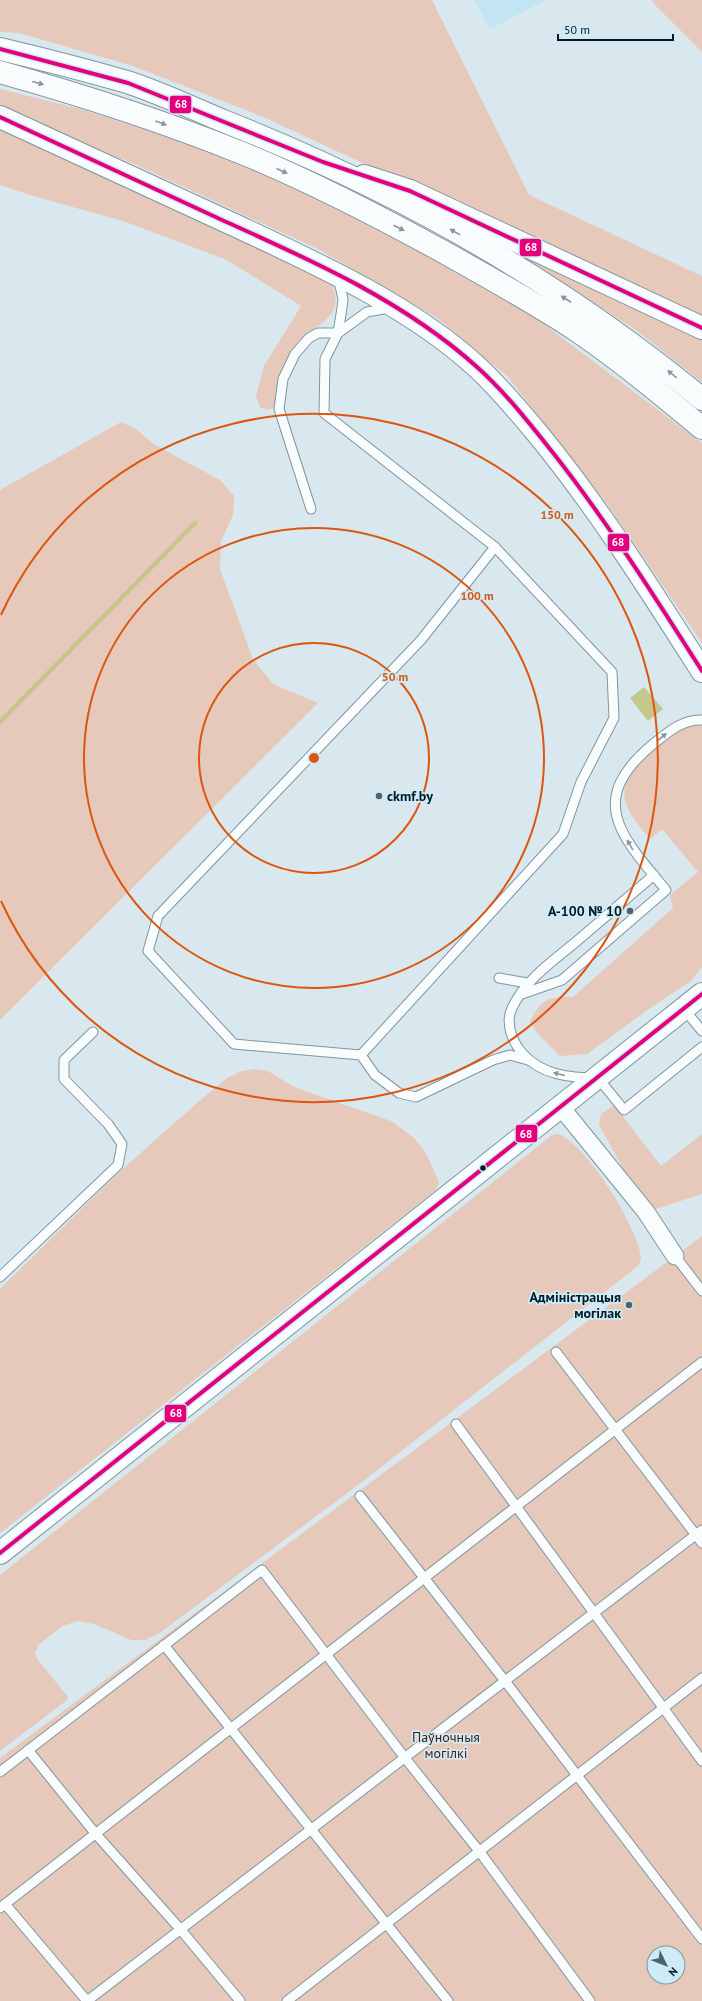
<svg xmlns="http://www.w3.org/2000/svg" width="702" height="2001" font-family="'PT Sans',sans-serif">
  <style>
    .built { fill: #c3e5f3 }
    .green { fill: #e6c9ba; fill-rule: evenodd }
    .water { fill: #c5c78a }
    .lines { fill: none; stroke-linecap: round; stroke-linejoin: round }
    .stream { stroke: #c5c78a; stroke-width: 4.5 }
    .lane-casing { stroke: #7f969e; stroke-width: 11 }
    .street-casing { stroke: #7f969e; stroke-width: 19 }
    .secondary-casing { stroke: #7f969e; stroke-width: 24 }
    .highway-casing { stroke: #7f969e; stroke-width: 24 }
    .lane { stroke: #f9fcfc; stroke-width: 9 }
    .street { stroke: #f9fcfc; stroke-width: 17 }
    .secondary { stroke: #f9fcfc; stroke-width: 22 }
    .highway { stroke: #f9fcfc; stroke-width: 22 }
    .bus-1-casing { stroke: #cfebf7; stroke-width: 7 }
    .bus-1 { stroke: #e5007d; stroke-width: 4 }
    .oneway { fill: #89979c }
    .ring { fill: none; stroke: #dc560d; stroke-width: 2 }
    .poi-dot { fill: #4c636c; stroke: #cfebf7; stroke-width: 1.5 }
    .bus-dot { fill: #001b26; stroke: #cfebf7; stroke-width: 1.5 }
    .labels { text-anchor: middle; dominant-baseline: central; stroke-width: 3.5; stroke-linejoin: round; paint-order: stroke }
    .poi-label { font-size: 14px; font-weight: bold; fill: #001b26; stroke: #cfebf7; text-anchor: end }
    .park-label { font-size: 14px; fill: #4c1a00; stroke: #cfebf7 }
    .centre { fill: #dc560d; stroke: #cfebf7; stroke-width: 2 }
    .ring-label { font-size: 12px; text-anchor: middle; font-weight: bold; fill: #dc560d; stroke: #cfebf7; stroke-width: 3.5; stroke-linejoin: round; paint-order: stroke }
    .line-badge { stroke: #cfebf7; stroke-width: 1.5 }
    .badge-label { font-size: 11px; text-anchor: middle; font-weight: bold; fill: #fff }
  </style>
  <rect width="100%" height="100%" fill="#d8e8ee"/>
  <path class="built" d="M474,0H546L490,29Z"/>
  <g class="green">
    <path d="M0,0H432L529,195L702,276V320L261,116L133,66L19,33L0,32Z"/>
    <path d="M652,0H702V52L656,6Z"/>
    <path d="M0,89L80,109L224,154L386,230L513,301L702,443V643L605,501L508,377L437,318L320,250L132,163L65,137L0,106Z"/>
    <path d="M0,129L161,198L331,283C350,323 305,324 291,352C284,369 281,388 276,406L268,410L260,407L256,396L264,366L301,306L227,260L123,221L33,196L0,185Z"/>
    <path d="M512,250L702,338V382L636,330Z"/>
    <path d="M121,422L136,429L155,445L220,480L234,496L233,515L221,542L220,569L253,659L273,684L318,703L0,1020V490Z"/>
    <path d="M689,723L702,726V967L691,981L653,1006L587,1054L560,1056L539,1035L530,1022C540,1000 549,996 573,997L673,908L670,895L698,872L662,829L650,839C641,827 628,815 625,800C618,767 666,739 689,723Z"/>
    <path d="M255,1069L268,1071L294,1087L391,1121L414,1138L426,1153L439,1182L436,1190L0,1533V1289L117,1174L197,1103L227,1078L242,1071Z"/>
    <path d="M614,1105L661,1166L702,1134V1194L656,1209L624,1170L599,1125L601,1114Z"/>
    <path d="M557,1134C584,1140 640,1230 641,1258C641,1261 639,1264 638,1266L358,1485L161,1632L145,1640H131L94,1624L77,1621L63,1626L39,1644L35,1653L38,1660L68,1697L67,1700L0,1751V1575L552,1135Z"/>
    <path d="M702,1236V2001H0V1758ZM654,1953H678V1977H654Z"/>
  </g>
  <path class="water" d="M644,687L663,709L648,721L630,698Z"/>
  <g class="lines">
    <path class="stream" d="M0,722L195,523"/>
    <defs>
      <g id="lane">
        <path d="M338,277L343,299L342,308L338,333L325,359L324,413L495,547L612,672L614,718L581,782L563,834L361,1055"/>
        <path d="M311,509L279,409L283,379L295,354L309,338L318,333H338L367,312L389,308"/>
        <path d="M495,547L421,640L158,916L148,951L234,1044L361,1055L375,1075L399,1093L416,1097L493,1060L510,1055L528,1060"/>
        <path d="M654,875C628,897 603,919 577,941C553,961 526,979 512,1008C505,1023 512,1041 522,1053C541,1075 570,1078 598,1078L624,1110L702,1047"/>
        <path d="M499,978L527,983"/>
        <path d="M522,994L562,980L666,890C622,837 585,801 652,745C667,733 682,719 702,720"/>
        <path d="M684,1009L702,1031"/>
        <path d="M675,1256L702,1291"/>
        <path d="M0,1277L118,1165L122,1144L108,1124L64,1079V1060L93,1032"/>
        <path d="M556,1352L702,1543"/>
        <path d="M456,1424L702,1761"/>
        <path d="M360,1496L505,1681L702,1939"/>
        <path d="M164,1645L448,2001"/>
        <path d="M28,1750L95,1833L181,1930L240,2001"/>
        <path d="M0,1772L262,1570L405,1758L479,1851L590,2001"/>
        <path d="M5,1904L87,2001"/>
        <path d="M0,1908L702,1362"/>
        <path d="M87,2001L702,1530"/>
        <path d="M287,2001L702,1678"/>
      </g>
      <path id="street" d="M560,1106L646,1212L675,1256"/>
      <g id="secondary">
        <path d="M364,176L410,191L702,328"/>
        <path d="M0,1553L702,994"/>
      </g>
      <g id="highway">
        <path d="M0,49C42,59 85,70 127,82C161,93 194,109 226,122C397,190 560,282 702,399"/>
        <path d="M0,72C82,95 163,121 242,153C313,182 382,218 449,255C492,279 535,303 576,330C620,360 661,394 702,428"/>
        <path d="M0,117C81,155 162,192 243,229C322,266 413,308 477,367C501,389 521,414 542,439C601,512 651,591 702,671"/>
      </g>
    </defs>
    <use href="#lane" class="lane-casing"/>
    <use href="#street" class="street-casing"/>
    <use href="#secondary" class="secondary-casing"/>
    <use href="#highway" class="highway-casing"/>
    <use href="#lane" class="lane"/>
    <use href="#street" class="street"/>
    <use href="#secondary" class="secondary"/>
    <use href="#highway" class="highway"/>
    <defs>
      <g id="bus-1">
        <path d="M0,49L128,83L323,162L410,191L702,328"/>
        <path d="M0,117C74,152 148,186 222,220C311,260 404,301 477,367C506,393 530,424 554,454C608,523 655,597 702,671"/>
        <path d="M0,1553L702,994"/>
      </g>
    </defs>
    <use href="#bus-1" class="bus-1-casing"/>
    <use href="#bus-1" class="bus-1"/>
  </g>
  <defs><path id="oneway-solid" d="M-6-.8H1V-3.2L6.5 0L1 3.2V.8H-6Z"/></defs>
  <g class="oneway">
    <use href="#oneway-solid" transform="translate(38 83) rotate(15)"/>
    <use href="#oneway-solid" transform="translate(161 123) rotate(20)"/>
    <use href="#oneway-solid" transform="translate(282 171) rotate(24)"/>
    <use href="#oneway-solid" transform="translate(399 228) rotate(27)"/>
    <use href="#oneway-solid" transform="translate(455 232) rotate(-151)"/>
    <use href="#oneway-solid" transform="translate(566 299) rotate(-147)"/>
    <use href="#oneway-solid" transform="translate(672 374) rotate(-141)"/>
    <use href="#oneway-solid" transform="translate(662 737) rotate(-40)"/>
    <use href="#oneway-solid" transform="translate(630 845) rotate(-120)"/>
    <use href="#oneway-solid" transform="translate(559 1074) rotate(-166)"/>
  </g>
  <g class="ring">
    <circle cx="314" cy="758" r="115"/>
    <circle cx="314" cy="758" r="230"/>
    <path d="M1 615A344 344 0 1 1 1 901"/>
  </g>
  <g class="poi-dot">
    <circle cx="379" cy="796" r="4"/>
    <circle cx="630" cy="911" r="4"/>
    <circle cx="629" cy="1305" r="4"/>
  </g>
  <circle class="bus-dot" cx="483" cy="1168" r="3.5"/>
  <g class="labels">
    <g class="poi-label">
      <text x="387" y="796" text-anchor="start">ckmf.by</text>
      <text x="622" y="911">А-100 № 10</text>
      <text x="621" y="1297">Адміністрацыя<tspan x="621" dy="16">могілак</tspan></text>
    </g>
    <g class="park-label">
      <text x="446" y="1737">Паўночныя<tspan x="446" dy="16">могілкі</tspan></text>
    </g>
  </g>
  <circle cx="314" cy="758" r="6" class="centre"/>
  <g class="ring-label">
    <text x="557" y="519">150 m</text>
    <text x="477" y="600">100 m</text>
    <text x="395" y="681">50 m</text>
  </g>
  <g class="line-badge">
    <rect x="169" y="95" width="23" height="19" rx="4" fill="#e5007d"/>
    <rect x="519" y="238" width="23" height="19" rx="4" fill="#e5007d"/>
    <rect x="607" y="533" width="23" height="19" rx="4" fill="#e5007d"/>
    <rect x="515" y="1124" width="23" height="19" rx="4" fill="#e5007d"/>
    <rect x="164" y="1404" width="23" height="19" rx="4" fill="#e5007d"/>
  </g>
  <g class="badge-label">
    <text x="181" y="108">68</text>
    <text x="531" y="251">68</text>
    <text x="618" y="546">68</text>
    <text x="526" y="1138">68</text>
    <text x="176" y="1417">68</text>
  </g>
  <g transform="translate(666 1965) rotate(133)"><circle r="19" fill="#cfebf7" stroke="#7c98a3"/>
  <path d="M0-3L7 15L0 10L-7 15Z" fill="#4c636c"/>
  <text y="-6" font-size="11" font-weight="bold" text-anchor="middle" fill="#001b26">N</text>
  </g>
  <path d="M558 34v6h115v-6" fill="none" stroke="#001b26" stroke-width="2"/>
  <text x="564" y="34" font-size="12" fill="#001b26" stroke="#cfebf7" stroke-width="3" paint-order="stroke">50 m</text>
</svg>
